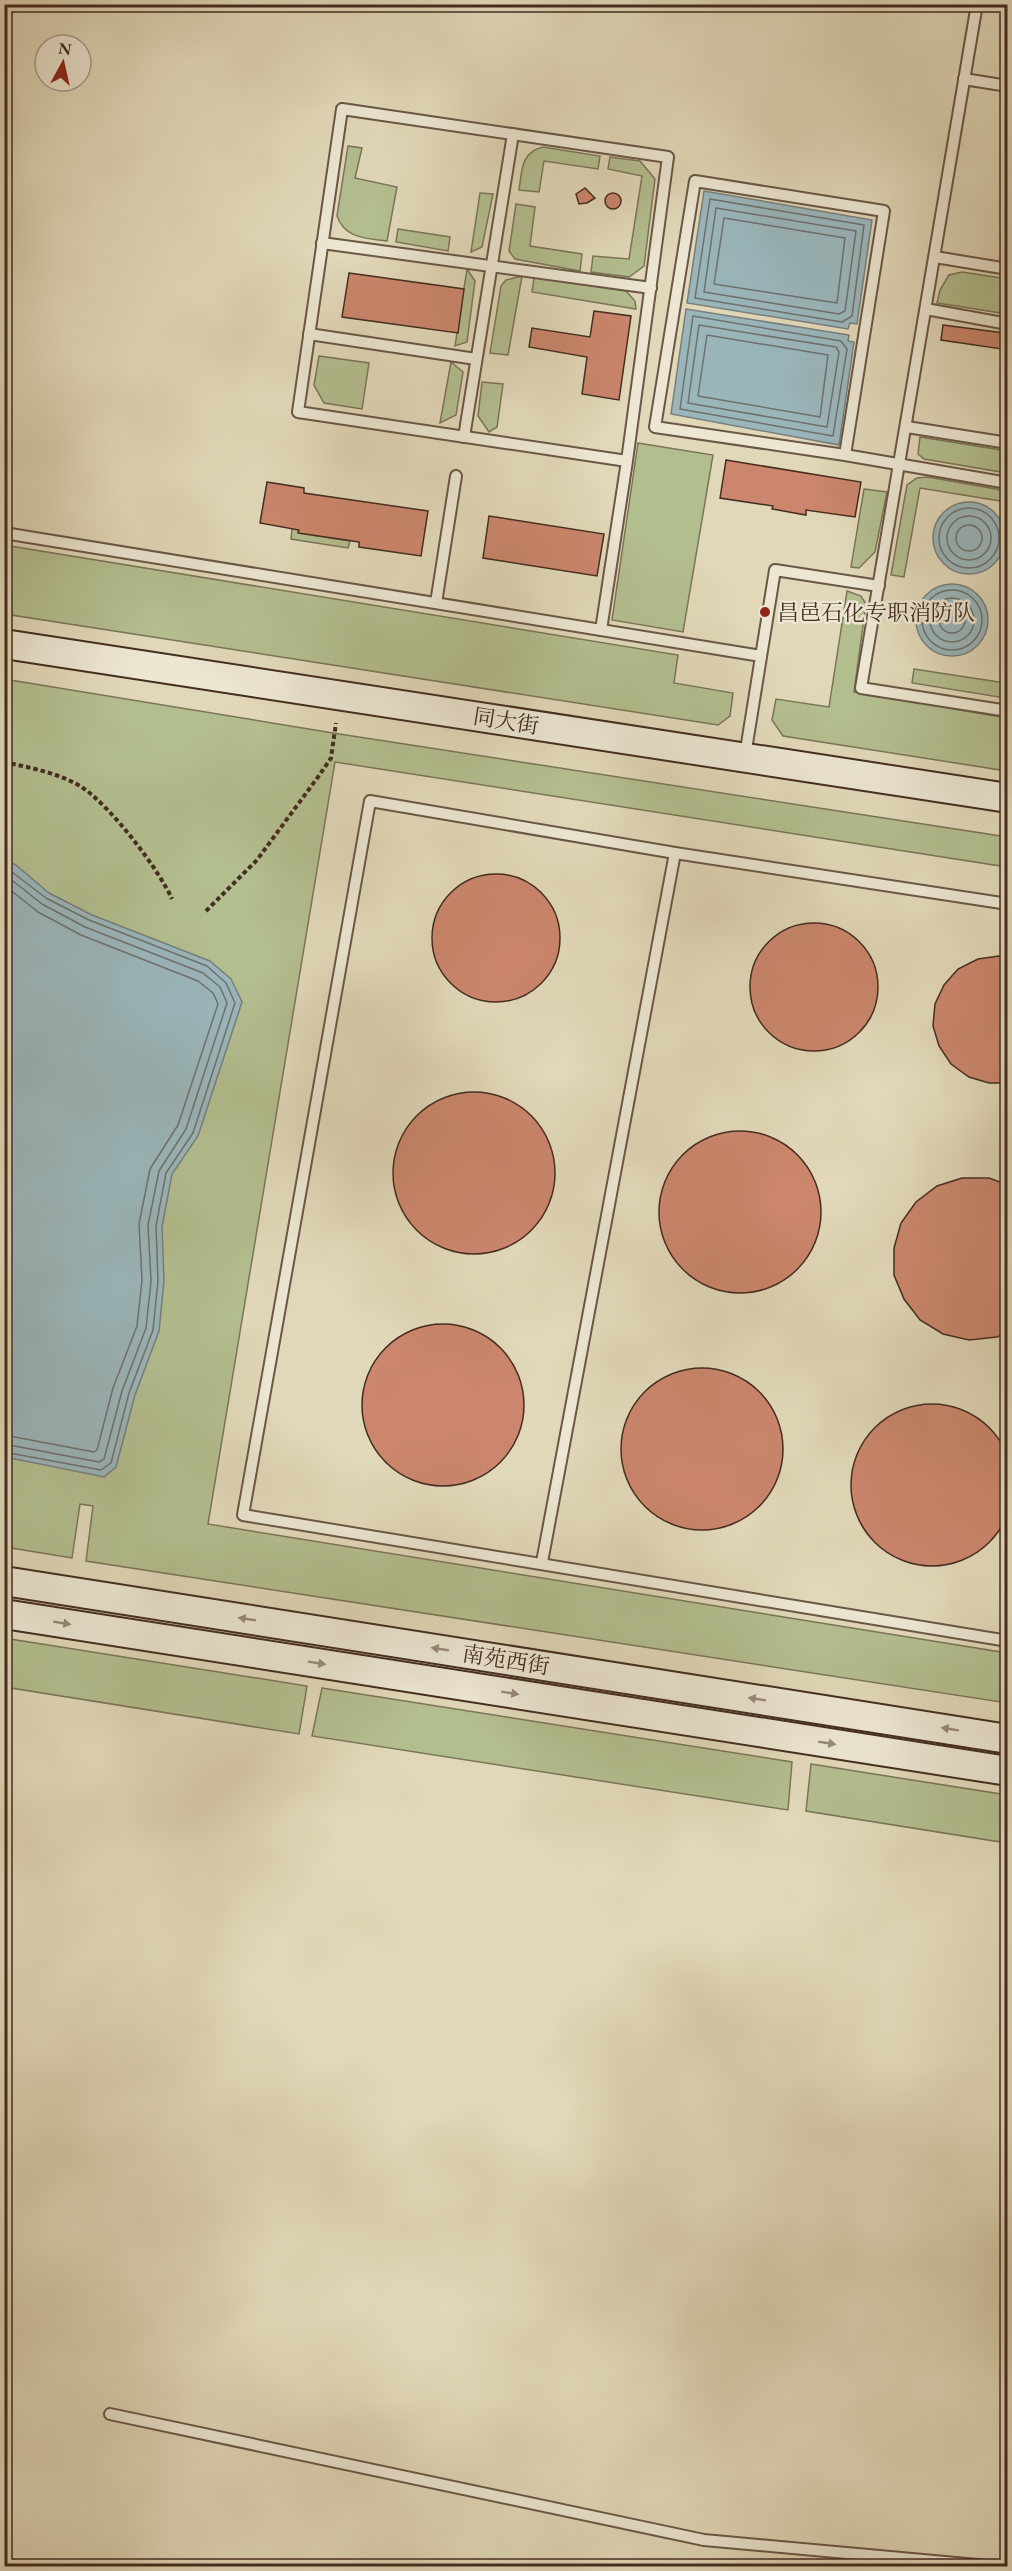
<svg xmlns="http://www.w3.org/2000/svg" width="1012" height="2571" font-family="'EB Garamond','Noto Serif SC',serif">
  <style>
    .green { fill: #b3be8f; stroke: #7b7558; stroke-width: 1.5 }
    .water { fill: #9ab6bb; stroke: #777f7d; stroke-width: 1.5 }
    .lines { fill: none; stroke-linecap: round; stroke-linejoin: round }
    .shore { stroke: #6e716e; stroke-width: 1.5 }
    .building { fill: #cb866d; stroke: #432c20; stroke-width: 1.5 }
    .lane-casing { stroke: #6a5746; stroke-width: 14 }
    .secondary-casing { stroke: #432c20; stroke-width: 32 }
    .path { stroke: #432c20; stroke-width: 4; stroke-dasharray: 4.5 3; stroke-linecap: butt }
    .lane { stroke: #ece6d2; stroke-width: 10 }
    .secondary { stroke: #ece6d2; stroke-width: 28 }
    .oneway { fill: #988979 }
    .poi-dot { fill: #8f2418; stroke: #ece6d2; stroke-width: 2 }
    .labels { text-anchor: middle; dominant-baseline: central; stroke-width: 5; stroke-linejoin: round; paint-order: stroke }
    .poi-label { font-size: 22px; fill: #432c20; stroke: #ece6d2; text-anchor: start }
    .street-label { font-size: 22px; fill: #432c20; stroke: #ece6d2 }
  </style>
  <rect width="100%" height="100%" fill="#e1d8b9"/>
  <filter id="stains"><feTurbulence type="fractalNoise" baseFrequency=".00333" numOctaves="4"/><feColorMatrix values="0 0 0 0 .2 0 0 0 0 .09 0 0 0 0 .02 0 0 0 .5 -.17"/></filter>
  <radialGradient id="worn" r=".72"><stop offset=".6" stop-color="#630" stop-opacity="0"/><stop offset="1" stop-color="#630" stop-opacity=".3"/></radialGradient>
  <g class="green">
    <path d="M348,146L362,148L355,178L397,187L387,241C367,238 345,239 337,216Z"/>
    <path d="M543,147L600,156L598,169L544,161L539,192L519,190C522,170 521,152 543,147Z"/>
    <path d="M610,157L640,161L655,179L644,266L629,277L591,272L593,256L629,259L642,176L608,169Z"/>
    <path d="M480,193L493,194L482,247L471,252Z"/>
    <path d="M516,204L535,207L530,246L582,254L580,271L515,259L509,251Z"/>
    <path d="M398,229L450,237L448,251L396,242Z"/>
    <path d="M467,269L475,281L467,342L455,346Z"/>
    <path d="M962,272L1007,279V314L937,303L940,290L949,275Z"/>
    <path d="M522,276L508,355L490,353L501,286L506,280Z"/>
    <path d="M534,277L626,291L635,301L636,309L532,292Z"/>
    <path d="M319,356L369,363L362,409L324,403L314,385Z"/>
    <path d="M451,362L463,372L456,415L440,423Z"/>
    <path d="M482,382L503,384L497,427L489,432L478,416Z"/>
    <path d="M920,437L1007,451V473L924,459L918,454Z"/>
    <path d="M638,443L713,455L683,632L612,620Z"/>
    <path d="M928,477L1007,491V502L920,488L904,577L891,575L907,485L917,478Z"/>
    <path d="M864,489L887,492L875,552L859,568L851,567Z"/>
    <path d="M292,529L299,530V533L350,541L348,548L291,539Z"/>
    <path d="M4,545L678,655L674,683L733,693L730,716L718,725L5,614Z"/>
    <path d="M847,591L861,596L866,604L854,692L1007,718V771L783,736L772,720L776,699L829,707Z"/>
    <path d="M914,669L1005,683L1007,689L1005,698L912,683Z"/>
    <path d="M4,679L333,733L1007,837V867L335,762L208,1524L1007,1653V1703L86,1561L93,1506L80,1504L72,1558L5,1547Z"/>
    <path d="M4,1638L307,1686L299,1734L5,1687Z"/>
    <path d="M322,1688L792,1762L788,1810L312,1736Z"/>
    <path d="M811,1764L1007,1795V1843L806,1811Z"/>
  </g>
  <g class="water">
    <path d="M704,191L872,220L857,324L850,323L848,329L687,303Z"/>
    <path d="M686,309L849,335L848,341L854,342L839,445L671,414Z"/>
    <circle cx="969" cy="538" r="36"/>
    <circle cx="952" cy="620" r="36"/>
    <path d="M5,859L16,865L49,893L92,915L210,961L231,979L242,1002L198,1136L172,1174L162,1227L164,1281L159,1331L135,1395L116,1467L104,1477L5,1457Z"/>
  </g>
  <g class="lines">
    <g class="shore">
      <path d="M710,199L864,225L852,316L842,322L695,298Z"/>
      <path d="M716,208L856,231L845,311L839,314L704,292Z"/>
      <path d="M724,218L845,238L837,303L714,284Z"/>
      <path d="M693,316L841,341L847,349L833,436L680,409Z"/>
      <path d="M699,325L836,347L839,352L827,427L688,403Z"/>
      <path d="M707,335L828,355L820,417L698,396Z"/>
      <circle cx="969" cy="538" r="30"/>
      <circle cx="969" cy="538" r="22"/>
      <circle cx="969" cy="538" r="13"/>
      <circle cx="952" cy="620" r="30"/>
      <circle cx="952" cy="620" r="22"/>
      <circle cx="952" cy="620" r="13"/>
      <path d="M4,866L46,898L89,920L207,966L226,983L235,1003L193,1133L166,1173L156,1226L158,1281L153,1330L129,1393L111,1463L101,1470L4,1452"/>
      <path d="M4,874L42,904L85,927L203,973L220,987L227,1003L186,1129L159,1171L148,1225L151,1281L146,1328L122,1391L104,1459L99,1462L4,1444"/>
      <path d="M4,885L38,912L81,935L198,981L213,993L218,1004L178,1125L150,1169L139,1224L142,1280L137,1326L113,1388L97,1450L94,1452L4,1435"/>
    </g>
  </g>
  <g class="building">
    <path d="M585,188L595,198L587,203L579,204L576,194Z"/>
    <circle cx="613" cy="201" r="8"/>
    <path d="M349,273L464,289L458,333L342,317Z"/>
    <path d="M594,311L631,316L619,400L582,394L587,357L529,347L532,328L590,337Z"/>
    <path d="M943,325L1004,333L1002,349L941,340Z"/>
    <path d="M726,460L861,482L855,517L806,510V515L772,509L773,506L720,498Z"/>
    <path d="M267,482L304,488V493L428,511L421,556L359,547V542L298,533L299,530L260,523Z"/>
    <path d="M489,516L604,534L597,576L483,558Z"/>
    <circle cx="496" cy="938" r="64"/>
    <circle cx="814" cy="987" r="64"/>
    <path d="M999,956L1008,957V1083H989L969,1077L951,1064L939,1046L933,1026L935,1004L944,985L958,969L978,959Z"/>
    <circle cx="474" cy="1173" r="81"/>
    <circle cx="740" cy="1212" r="81"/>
    <path d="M962,1178H989L1008,1185V1332L997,1337L969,1340L943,1334L920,1320L904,1299L894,1275V1248L901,1223L916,1202L937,1186Z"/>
    <circle cx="443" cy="1405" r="81"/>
    <circle cx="702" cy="1449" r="81"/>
    <circle cx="932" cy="1485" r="81"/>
  </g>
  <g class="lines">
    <defs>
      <g id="lane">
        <path d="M977,4L861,688L1008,711"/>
        <path d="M964,79L1008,86"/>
        <path d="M322,243L651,288"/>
        <path d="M935,257L1008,269"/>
        <path d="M926,309L1008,324"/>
        <path d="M309,334L476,359"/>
        <path d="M907,427L1008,443"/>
        <path d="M464,437L513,134"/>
        <path d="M845,455L884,211L695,181L655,427L845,455L1008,483"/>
        <path d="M4,533L761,656"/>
        <path d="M436,603L456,476"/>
        <path d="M601,630L627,461L668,157L342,109L298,412L627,461"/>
        <path d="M745,756L775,570L879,586"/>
        <path d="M675,853L370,801L243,1515L1008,1641"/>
        <path d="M542,1562L675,853L1008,904"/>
        <path d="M110,2414L704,2540L989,2566"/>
      </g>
      <g id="secondary">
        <path d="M4,644L1008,798"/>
        <path d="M4,1581L1008,1739"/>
        <path d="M4,1614L1008,1771"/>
      </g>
    </defs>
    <use href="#lane" class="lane-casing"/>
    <use href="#secondary" class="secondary-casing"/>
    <g class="path">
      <path d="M4,762C31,768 60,773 83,788C111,807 158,868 172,899"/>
      <path d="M206,911L257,860L318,777L331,758L336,723"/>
    </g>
    <use href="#lane" class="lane"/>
    <use href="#secondary" class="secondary"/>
  </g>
  <defs><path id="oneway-solid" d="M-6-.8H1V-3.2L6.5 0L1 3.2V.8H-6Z" transform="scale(1.5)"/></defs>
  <g class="oneway">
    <use href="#oneway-solid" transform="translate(247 1619) rotate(-171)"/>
    <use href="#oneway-solid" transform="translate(62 1623) rotate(9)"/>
    <use href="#oneway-solid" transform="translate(440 1649) rotate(-171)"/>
    <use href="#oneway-solid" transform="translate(317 1663) rotate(9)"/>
    <use href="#oneway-solid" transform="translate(510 1693) rotate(9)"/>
    <use href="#oneway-solid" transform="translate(757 1699) rotate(-171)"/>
    <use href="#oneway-solid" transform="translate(950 1729) rotate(-171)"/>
    <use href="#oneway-solid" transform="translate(827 1743) rotate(9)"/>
  </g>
  <circle class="poi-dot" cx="765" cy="612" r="6"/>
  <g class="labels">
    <g class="poi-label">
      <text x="777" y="612">昌邑石化专职消防队</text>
    </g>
    <g class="street-label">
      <text transform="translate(506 721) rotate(9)">同大街</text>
      <text transform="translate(506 1660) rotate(9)">南苑西街</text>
    </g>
  </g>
  <rect width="1012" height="2571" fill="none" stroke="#e1d8b9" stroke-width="24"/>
  <rect x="6" y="6" width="1000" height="2559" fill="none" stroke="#432c20" stroke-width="3"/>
  <rect x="12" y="12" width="988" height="2547" fill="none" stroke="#432c20" stroke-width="1.5"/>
  <g transform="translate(63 63) rotate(8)"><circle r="28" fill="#ece6d2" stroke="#a89c8b" stroke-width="1.5"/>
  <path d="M0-4.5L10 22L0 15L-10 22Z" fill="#8f2418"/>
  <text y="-9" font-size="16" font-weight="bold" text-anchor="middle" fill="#432c20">N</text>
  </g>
  <rect width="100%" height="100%" filter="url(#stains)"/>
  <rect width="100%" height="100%" fill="url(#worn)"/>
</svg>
